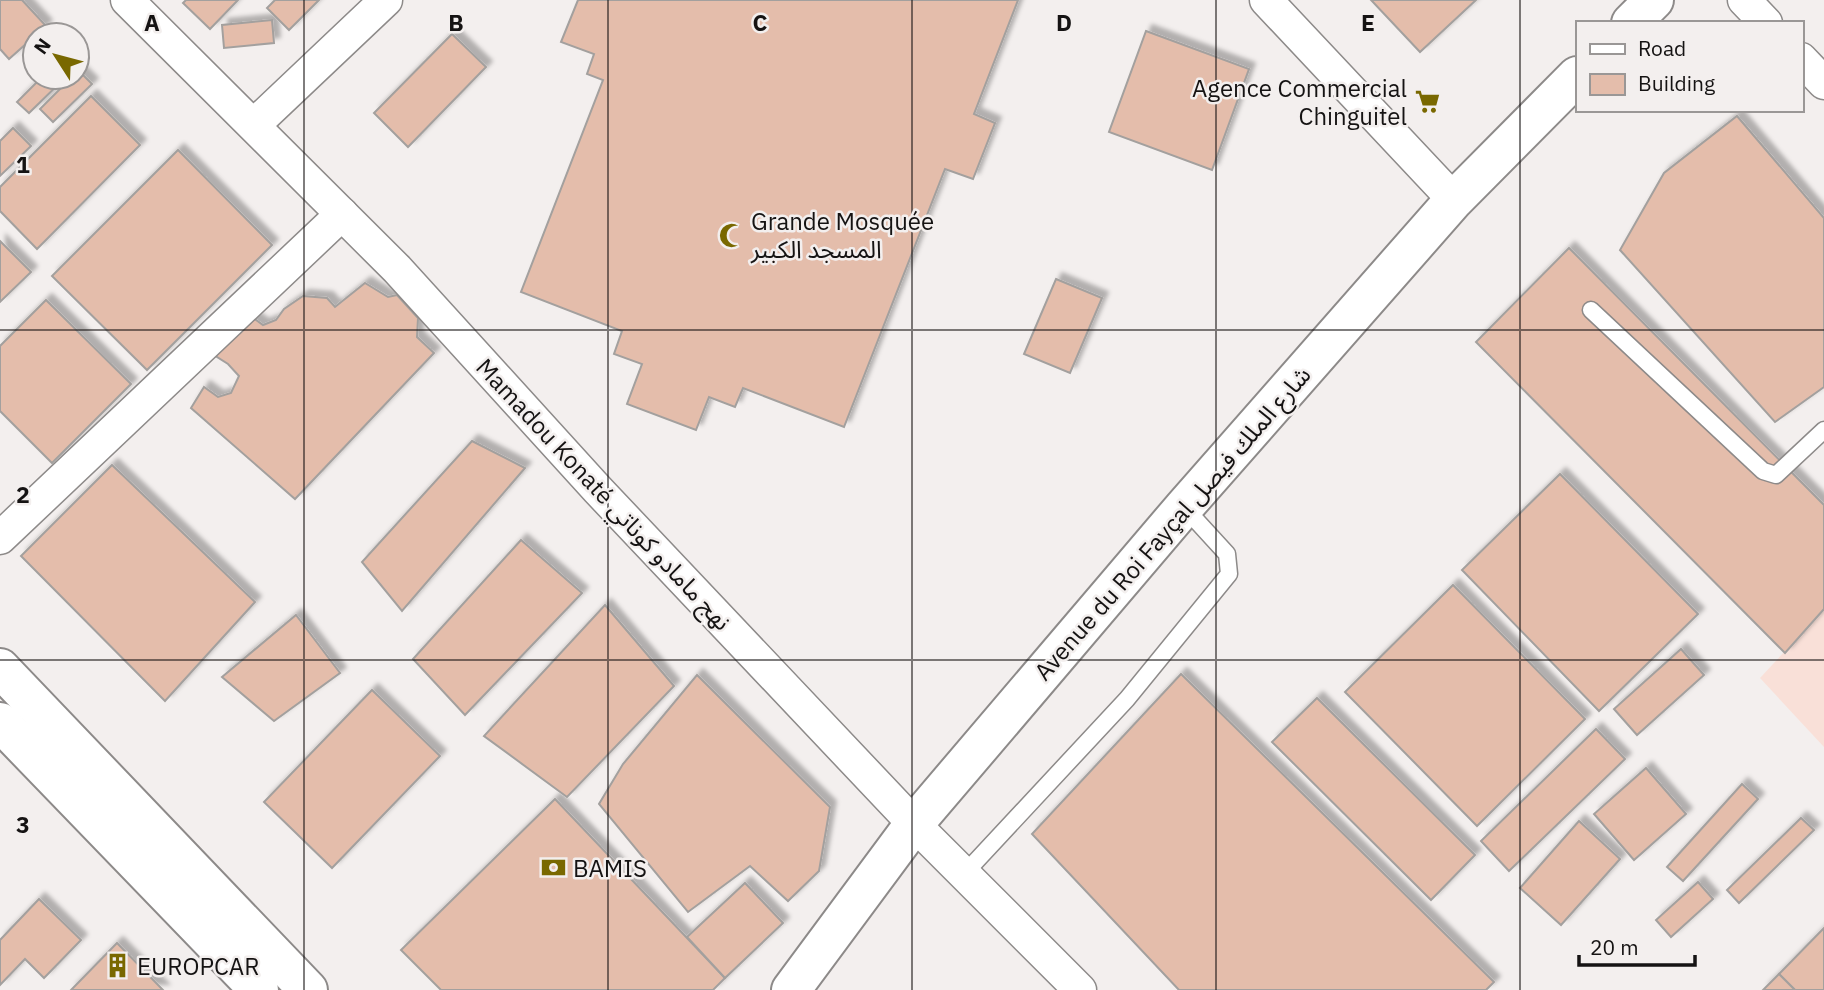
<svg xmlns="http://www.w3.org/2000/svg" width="1824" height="990" font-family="'IBM Plex Sans','Noto Sans Arabic',sans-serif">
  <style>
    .commercial { fill: #f9e0d8 }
    .building { fill: #e4bdab; stroke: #a3a09e; stroke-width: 2; filter: url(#shadow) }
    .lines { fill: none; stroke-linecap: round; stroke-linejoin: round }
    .service-casing { stroke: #8d8a89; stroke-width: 19 }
    .minor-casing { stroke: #8d8a89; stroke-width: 35 }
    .tertiary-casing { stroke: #8d8a89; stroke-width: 42 }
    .service { stroke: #fff; stroke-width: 16 }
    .minor { stroke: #fff; stroke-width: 32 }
    .tertiary { stroke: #fff; stroke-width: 38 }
    .grid { fill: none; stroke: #151313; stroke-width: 2; stroke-opacity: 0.55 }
    .labels { text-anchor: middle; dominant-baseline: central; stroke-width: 5; stroke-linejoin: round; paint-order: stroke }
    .poi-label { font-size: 24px; fill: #151313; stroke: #f3efee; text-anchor: start }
    .street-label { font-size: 24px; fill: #151313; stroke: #f3efee }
    .grid-label { font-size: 23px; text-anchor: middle; font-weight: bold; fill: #151313; stroke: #f3efee; stroke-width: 5; stroke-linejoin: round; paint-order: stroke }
  </style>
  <defs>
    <filter id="shadow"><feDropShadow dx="6" dy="-6" stdDeviation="2" flood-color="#0004"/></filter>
  </defs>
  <rect width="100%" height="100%" fill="#f3efee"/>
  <path class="commercial" d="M1824,609V747L1760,678Z"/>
  <g class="building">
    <path d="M0,0H22L46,26L9,59L0,49Z"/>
    <path d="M186,0H238L210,29L183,3Z"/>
    <path d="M275,0H319L289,30L267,8Z"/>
    <path d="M578,0H1018L974,114L995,123L973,179L945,169L844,427L743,388L735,407L709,397L696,430L627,404L642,364L614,354L622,331L521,292L603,80L587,74L594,54L561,42Z"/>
    <path d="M1371,0H1476L1420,52Z"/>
    <path d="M272,20L274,43L224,48L222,25Z"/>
    <path d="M1146,31L1249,69L1212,170L1109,132Z"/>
    <path d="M452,34L486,67L408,147L374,113Z"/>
    <path d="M78,70L92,84L53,122L40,109L72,77H77Z"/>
    <path d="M42,77H66L29,113L17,102Z"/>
    <path d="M91,96L140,145L37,249L0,211V187Z"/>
    <path d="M1737,116L1824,218V387L1775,422L1620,250L1664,173Z"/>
    <path d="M13,128L31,146L0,176V141Z"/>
    <path d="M178,150L272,245L147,370L52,276Z"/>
    <path d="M0,241L31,272L0,302Z"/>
    <path d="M1569,248L1824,505V609L1785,653L1476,342Z"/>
    <path d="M1056,279L1102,298L1070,373L1024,354Z"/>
    <path d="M365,283L388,297L397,295L418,318L417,337L434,353L295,499L191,408L204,387L218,397L231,393L239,376L228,364L214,355L252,317L263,325L276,320L284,309L303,296L327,298L335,307Z"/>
    <path d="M46,300L131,384L52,463L0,411V346Z"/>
    <path d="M472,441L525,468L402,611L362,562Z"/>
    <path d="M112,465L255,602L165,701L21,556Z"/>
    <path d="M1560,474L1698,614L1599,711L1462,570Z"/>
    <path d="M521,540L582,593L465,715L413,659Z"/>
    <path d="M1453,585L1585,719L1477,826L1345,692Z"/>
    <path d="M605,605L674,686L567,797L484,736Z"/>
    <path d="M296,615L340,673L274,721L222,677Z"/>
    <path d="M1681,649L1704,675L1637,735L1614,709Z"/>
    <path d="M1181,674L1494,982L1486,990H1179L1032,834Z"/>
    <path d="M697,675L830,807L819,871L788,901L750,866L688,912L599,804L623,764Z"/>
    <path d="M372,690L440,756L332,868L264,802Z"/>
    <path d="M1317,698L1475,855L1431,900L1272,742Z"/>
    <path d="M1596,729L1625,759L1509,871L1481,841Z"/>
    <path d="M1646,768L1686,814L1634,860L1594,814Z"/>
    <path d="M1742,784L1758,799L1683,881L1667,867Z"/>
    <path d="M555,799L725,978L713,990H441L401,950Z"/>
    <path d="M1801,818L1814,830L1739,903L1727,890Z"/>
    <path d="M1579,821L1620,859L1561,925L1520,888Z"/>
    <path d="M1698,882L1713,899L1671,937L1656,920Z"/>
    <path d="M745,883L783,923L725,978L687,937Z"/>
    <path d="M39,899L81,940L44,978L25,959L0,985V940Z"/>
    <path d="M1824,928V990H1795L1779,974Z"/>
    <path d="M117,943L163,990H71Z"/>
    <path d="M1779,974L1795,990H1763Z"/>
  </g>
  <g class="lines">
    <defs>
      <g id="service">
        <path d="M1591,310L1763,471L1776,475L1824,430"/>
        <path d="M964,874L1127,699L1229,574L1227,554L1184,507"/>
      </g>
      <g id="minor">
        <path d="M127,0L397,269L598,490L914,824L1080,990"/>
        <path d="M1266,0L1454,200"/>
        <path d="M1744,0L1766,23"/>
        <path d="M1801,59L1824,83"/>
        <path d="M254,125L386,0"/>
        <path d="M0,538L342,214"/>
      </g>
      <g id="tertiary">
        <path d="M1631,23L1654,0"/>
        <path d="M0,668L308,990"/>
        <path d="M0,722L259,990"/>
        <path d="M791,990L914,824L1184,507L1454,200L1577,76"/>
      </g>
    </defs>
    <use href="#service" class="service-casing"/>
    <use href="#minor" class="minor-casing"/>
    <use href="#tertiary" class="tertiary-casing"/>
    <use href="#service" class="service"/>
    <use href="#minor" class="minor"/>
    <use href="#tertiary" class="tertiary"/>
  </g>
  <path class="grid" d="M304,0V990M608,0V990M912,0V990M1216,0V990M1520,0V990M0,330H1824M0,660H1824"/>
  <defs>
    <symbol id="supermarket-bare" viewBox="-9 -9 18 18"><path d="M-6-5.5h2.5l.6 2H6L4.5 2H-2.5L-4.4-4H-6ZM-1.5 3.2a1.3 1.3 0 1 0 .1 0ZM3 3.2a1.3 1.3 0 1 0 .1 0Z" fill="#796800" stroke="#f3efee" stroke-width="2.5" paint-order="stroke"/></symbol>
    <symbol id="mosque-bare" viewBox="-9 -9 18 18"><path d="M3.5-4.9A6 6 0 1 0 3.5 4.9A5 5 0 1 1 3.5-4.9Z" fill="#796800" stroke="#f3efee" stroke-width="2.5" paint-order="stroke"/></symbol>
    <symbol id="bank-bare" viewBox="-9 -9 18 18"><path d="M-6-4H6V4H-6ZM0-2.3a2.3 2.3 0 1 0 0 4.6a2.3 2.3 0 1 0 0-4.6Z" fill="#796800" stroke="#f3efee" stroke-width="2.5" paint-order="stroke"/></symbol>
    <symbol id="building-bare" viewBox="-9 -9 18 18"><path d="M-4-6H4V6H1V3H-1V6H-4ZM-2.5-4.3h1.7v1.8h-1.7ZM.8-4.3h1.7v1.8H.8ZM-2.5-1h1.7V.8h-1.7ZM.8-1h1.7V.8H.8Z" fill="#796800" stroke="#f3efee" stroke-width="2.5" paint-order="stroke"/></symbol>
  </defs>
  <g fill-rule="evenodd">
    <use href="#supermarket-bare" x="1410" y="84" width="35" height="35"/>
    <use href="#mosque-bare" x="714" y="218" width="35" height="35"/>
    <use href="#bank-bare" x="536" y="850" width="35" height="35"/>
    <use href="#building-bare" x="100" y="948" width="35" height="35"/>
  </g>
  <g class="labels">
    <g class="poi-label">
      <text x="1407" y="88" text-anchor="end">Agence Commercial<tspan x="1407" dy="28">Chinguitel</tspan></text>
      <text x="751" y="221">Grande Mosquée<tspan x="751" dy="28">المسجد الكبير</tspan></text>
      <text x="573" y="868">BAMIS</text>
      <text x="137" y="966">EUROPCAR</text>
    </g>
    <g class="street-label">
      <text transform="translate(604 494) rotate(47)">Mamadou Konaté نهج مامادو كوناتي</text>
      <text transform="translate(1172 523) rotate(-49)">Avenue du Roi Fayçal شارع الملك فيصل</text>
    </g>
  </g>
  <g class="grid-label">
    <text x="152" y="31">A</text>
    <text x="456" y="31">B</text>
    <text x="760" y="31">C</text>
    <text x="1064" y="31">D</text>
    <text x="1368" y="31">E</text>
    <text x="23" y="173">1</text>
    <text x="23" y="503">2</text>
    <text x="23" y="833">3</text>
  </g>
  <rect x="1576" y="21" width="228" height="91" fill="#f3efee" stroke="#9a9796" stroke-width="2"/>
  <rect x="1590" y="44" width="35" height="10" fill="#ffffff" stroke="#9a9796" stroke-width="2"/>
  <text x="1638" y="56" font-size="21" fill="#151313">Road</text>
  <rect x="1590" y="74" width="35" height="21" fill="#e4bdab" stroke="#9a9796" stroke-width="2"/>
  <text x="1638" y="91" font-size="21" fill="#151313">Building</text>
  <g transform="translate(56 56) rotate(306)"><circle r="33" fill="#f3efee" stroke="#9a9796" stroke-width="2"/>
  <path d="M0-5L12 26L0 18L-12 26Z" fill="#796800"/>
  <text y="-10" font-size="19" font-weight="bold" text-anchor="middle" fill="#151313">N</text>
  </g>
  <path d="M1579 955v10h116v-10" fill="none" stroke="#151313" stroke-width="3.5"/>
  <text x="1590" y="955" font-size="21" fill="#151313" stroke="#f3efee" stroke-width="5" paint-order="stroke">20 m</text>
</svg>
